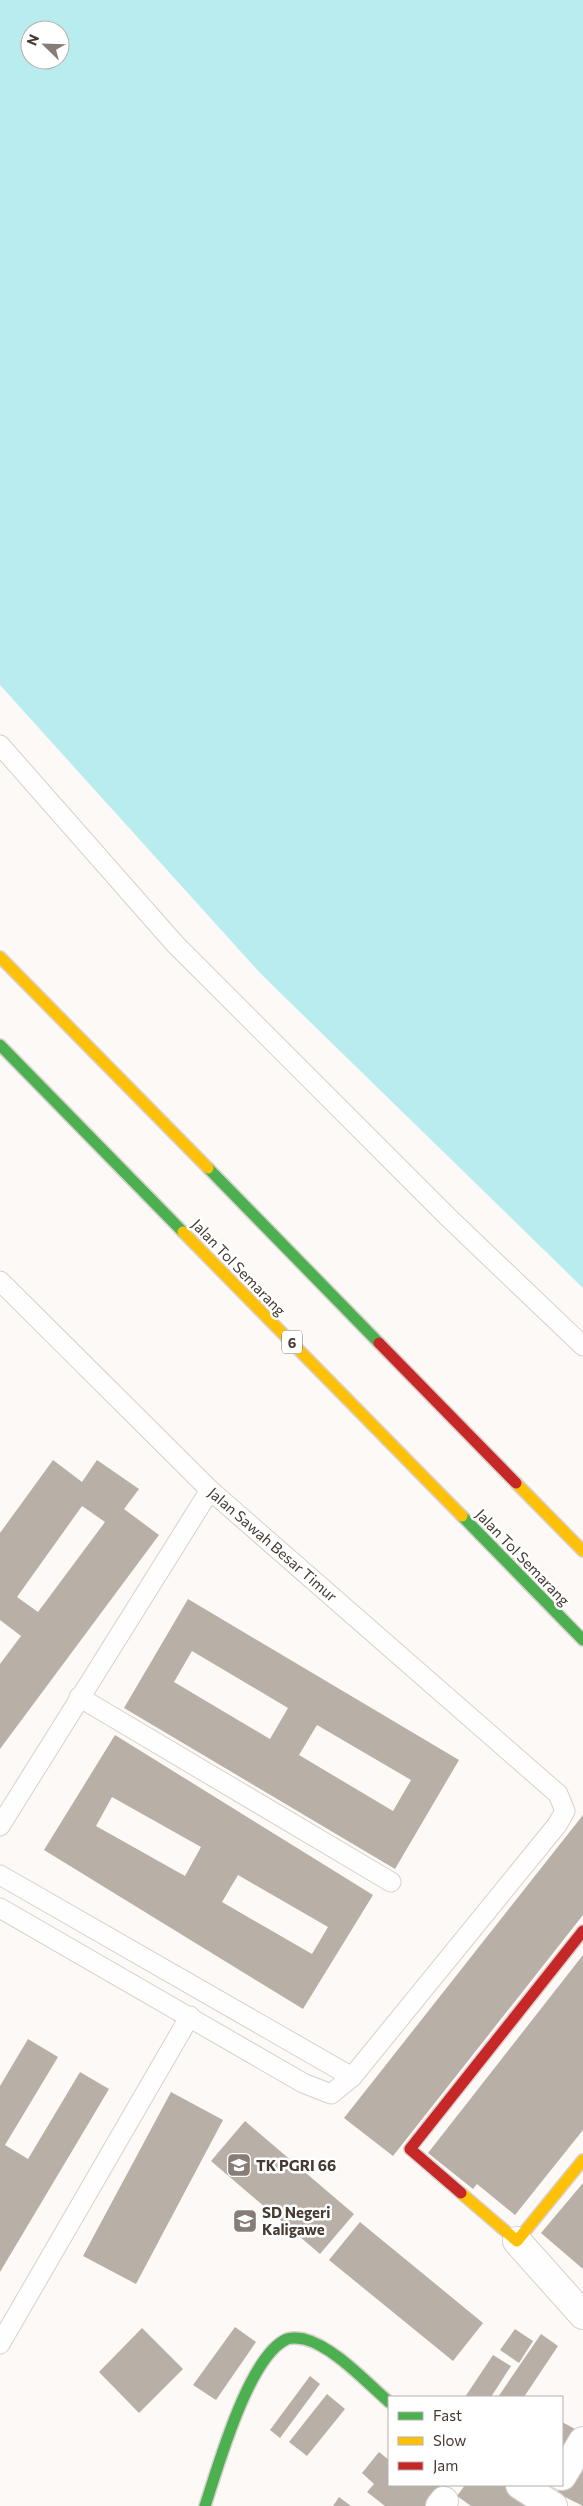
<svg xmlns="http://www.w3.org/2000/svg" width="583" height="2506" font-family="Commissioner,sans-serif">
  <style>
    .water { fill: #b8ecee; fill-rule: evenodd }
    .building { fill: #b8b0a6; fill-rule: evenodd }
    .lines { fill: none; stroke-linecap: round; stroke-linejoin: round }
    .lane-casing { stroke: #d8d0cc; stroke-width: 21 }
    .street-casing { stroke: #d8d0cc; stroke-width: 30 }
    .fast-casing { stroke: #d8d0cc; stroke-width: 14 }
    .slow-casing { stroke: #d8d0cc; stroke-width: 14 }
    .jam-casing { stroke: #d8d0cc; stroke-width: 14 }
    .lane { stroke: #fffefe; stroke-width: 19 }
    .street { stroke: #fffefe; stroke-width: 28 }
    .fast { stroke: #4caf50; stroke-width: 11 }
    .slow { stroke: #ffc107; stroke-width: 11 }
    .jam { stroke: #c62828; stroke-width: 11 }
    .labels { text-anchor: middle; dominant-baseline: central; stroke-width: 5; stroke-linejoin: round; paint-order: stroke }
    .shield { fill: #fff; stroke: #7e7570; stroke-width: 1 }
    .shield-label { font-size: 14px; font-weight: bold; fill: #463a32 }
    .street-label { font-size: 15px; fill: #463a32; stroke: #fff }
    .poi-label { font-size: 15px; font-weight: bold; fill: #463a32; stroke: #fff; text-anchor: start }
  </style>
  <rect width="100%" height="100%" fill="#fcf9f6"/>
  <path class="water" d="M0,0H583V1288L261,974L0,685ZM30,30H60V60H30Z"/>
  <g class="building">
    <path d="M53,1460L82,1482L97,1460L139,1489L124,1509L159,1535L0,1749V1664L21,1636L0,1620V1533ZM82,1506L105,1522L38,1612L17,1597Z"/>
    <path d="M188,1599L459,1760L395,1869L124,1708ZM192,1651L288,1708L270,1739L174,1682ZM317,1725L411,1780L393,1811L299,1755Z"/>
    <path d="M115,1735L373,1895L303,2009L44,1850ZM112,1797L201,1847L185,1876L96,1826ZM238,1875L328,1927L312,1954L222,1902Z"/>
    <path d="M583,1815V1915L393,2156L344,2118Z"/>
    <path d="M583,1955V2130L515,2215L477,2184L473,2189L428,2153Z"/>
    <path d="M28,2039L58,2057L5,2145L28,2159L80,2072L109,2089L0,2272V2086Z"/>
    <path d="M171,2092L223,2120L136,2284L83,2256Z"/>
    <path d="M245,2121L354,2214L320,2254L211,2161Z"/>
    <path d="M583,2183V2269L541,2233Z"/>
    <path d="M360,2222L483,2323L453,2361L329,2260Z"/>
    <path d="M235,2327L256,2342L216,2400L193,2385Z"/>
    <path d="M142,2328L183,2369L139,2413L99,2372Z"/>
    <path d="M515,2329L533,2341L519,2363L500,2350Z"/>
    <path d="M541,2334L558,2346L524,2397H498Z"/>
    <path d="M493,2355L511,2366L491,2397H465Z"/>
    <path d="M310,2376L320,2384L280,2438L270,2430Z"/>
    <path d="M327,2394L345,2409L307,2456L289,2442Z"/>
    <path d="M562,2422L577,2430L562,2457Z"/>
    <path d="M379,2452L389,2460V2485L440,2486L425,2506H385L367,2492L374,2484L362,2473Z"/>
    <path d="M575,2464L583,2468V2506L557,2493Z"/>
    <path d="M465,2485H504L535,2506H471L457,2496Z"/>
    <path d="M339,2497L351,2506H333Z"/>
  </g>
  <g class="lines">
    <defs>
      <g id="lane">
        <path d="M0,745L175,944L450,1219L583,1346"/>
        <path d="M0,1281L210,1490L558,1794L565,1811L557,1825L352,2077L331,2094L303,2083L0,1908"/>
        <path d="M79,1697L391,1882"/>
        <path d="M0,1826L210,1490"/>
        <path d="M0,1875L352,2077"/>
        <path d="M0,2344L190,2016"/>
      </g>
      <g id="street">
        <path d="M517,2241L583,2315"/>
        <path d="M562,2476L583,2441"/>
        <path d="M520,2485L553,2506"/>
        <path d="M440,2506L444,2501"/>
      </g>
      <g id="fast">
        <path d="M0,1045L183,1232"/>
        <path d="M208,1168L379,1343"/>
        <path d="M462,1516L583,1640"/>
        <path d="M205,2506C218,2467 248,2359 285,2340C290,2337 298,2338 304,2339C333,2346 366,2382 389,2402"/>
      </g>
      <g id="slow">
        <path d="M0,957L208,1168"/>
        <path d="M183,1232L462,1516"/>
        <path d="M516,1483L583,1551"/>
        <path d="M461,2193L517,2241L583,2160"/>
      </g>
      <g id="jam">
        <path d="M379,1343L516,1483"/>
        <path d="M461,2193L410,2149L583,1931"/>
      </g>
    </defs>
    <use href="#lane" class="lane-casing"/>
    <use href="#street" class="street-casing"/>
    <use href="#fast" class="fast-casing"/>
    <use href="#slow" class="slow-casing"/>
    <use href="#jam" class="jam-casing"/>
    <use href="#lane" class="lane"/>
    <use href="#street" class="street"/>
    <use href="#fast" class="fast"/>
    <use href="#slow" class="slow"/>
    <use href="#jam" class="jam"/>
  </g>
  <defs>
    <symbol id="school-square" viewBox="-11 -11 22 22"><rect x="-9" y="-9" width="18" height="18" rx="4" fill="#867d77" stroke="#fff"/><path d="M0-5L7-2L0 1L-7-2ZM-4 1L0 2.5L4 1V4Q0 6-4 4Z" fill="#fff"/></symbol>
  </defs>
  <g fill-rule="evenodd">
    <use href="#school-square" x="225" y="2151" width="28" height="28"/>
    <use href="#school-square" x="231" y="2207" width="28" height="28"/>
  </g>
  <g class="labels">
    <rect class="shield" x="282" y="1330.5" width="20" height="23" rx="4"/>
    <g class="shield-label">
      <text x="292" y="1342">6</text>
    </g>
    <g class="street-label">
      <text transform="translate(239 1267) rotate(46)">Jalan Tol Semarang</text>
      <text transform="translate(273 1544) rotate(41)">Jalan Sawah Besar Timur</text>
      <text transform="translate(523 1557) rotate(46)">Jalan Tol Semarang</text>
    </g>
    <g class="poi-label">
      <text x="256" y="2165">TK PGRI 66</text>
      <text x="262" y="2212">SD Negeri<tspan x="262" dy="17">Kaligawe</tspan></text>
    </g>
  </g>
  <rect x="388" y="2396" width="175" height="90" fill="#ffffff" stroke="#b5b0ad"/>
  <rect x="398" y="2412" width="25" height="8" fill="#4caf50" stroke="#b5b0ad"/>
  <text x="433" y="2421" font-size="15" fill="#463a32">Fast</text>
  <rect x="398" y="2437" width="25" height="8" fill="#ffc107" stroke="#b5b0ad"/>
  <text x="433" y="2446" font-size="15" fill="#463a32">Slow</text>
  <rect x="398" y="2462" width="25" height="8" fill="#c62828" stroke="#b5b0ad"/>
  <text x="433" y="2471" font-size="15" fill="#463a32">Jam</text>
  <g transform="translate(45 45) rotate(293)"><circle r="24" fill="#ffffff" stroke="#b5b0ad"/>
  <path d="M0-4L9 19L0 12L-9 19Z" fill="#867d77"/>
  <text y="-8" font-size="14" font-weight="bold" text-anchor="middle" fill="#463a32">N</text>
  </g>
</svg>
